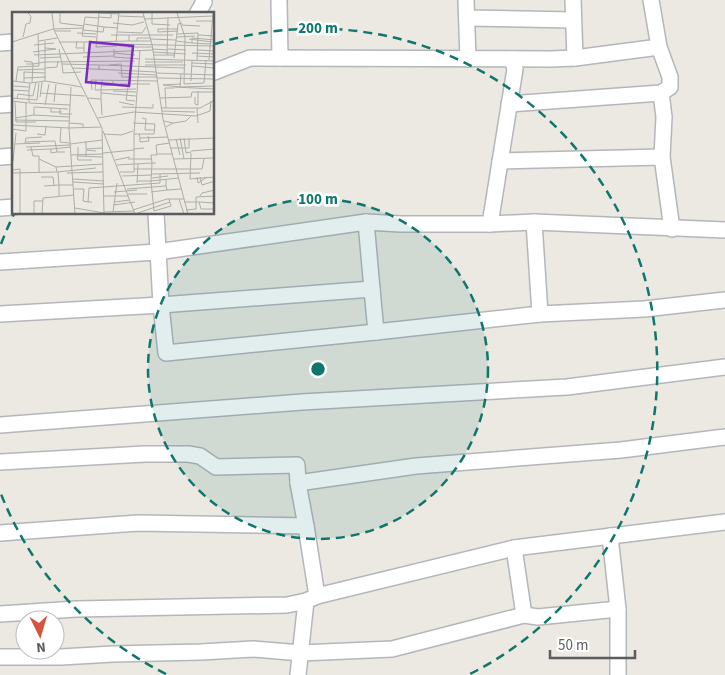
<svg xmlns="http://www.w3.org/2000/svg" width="725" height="675" font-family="'Source Sans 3',sans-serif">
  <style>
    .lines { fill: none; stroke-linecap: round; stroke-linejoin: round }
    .minor-casing { stroke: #b4b6ba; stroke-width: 18 }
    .minor { stroke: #fff; stroke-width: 15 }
    .ring { fill: none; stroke: #0f766e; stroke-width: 2.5; stroke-dasharray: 9 6 }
    .inset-road { fill: none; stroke: #adada9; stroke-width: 1 }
    .view { fill: #7b2cbf; fill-opacity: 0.15; stroke: #7b2cbf; stroke-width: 2.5 }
    .inset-edge { fill: none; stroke: #5a5c60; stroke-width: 2.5 }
    .centre { fill: #0f766e; stroke: #fff; stroke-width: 2.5 }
    .ring-label { font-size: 15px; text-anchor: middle; font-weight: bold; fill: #0f766e; stroke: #fff; stroke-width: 5; stroke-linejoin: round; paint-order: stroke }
  </style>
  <rect width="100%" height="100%" fill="#ebe9e1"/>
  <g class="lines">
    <defs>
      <g id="minor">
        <path d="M279,0L280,58"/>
        <path d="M466,0L468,59"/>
        <path d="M573,0L575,58"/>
        <path d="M197,14L204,2L203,0"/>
        <path d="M467,18L573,20"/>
        <path d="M0,43L14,42"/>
        <path d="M214,72L250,58L551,59L575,58L659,47L651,0"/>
        <path d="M661,93L664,117L662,157L672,229"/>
        <path d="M509,104L661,93L670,87V77L659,47"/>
        <path d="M0,105L14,104"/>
        <path d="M0,157L14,156"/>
        <path d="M500,161L662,157"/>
        <path d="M0,208L14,207"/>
        <path d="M156,214L161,305L166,353L376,332"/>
        <path d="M366,222L372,289"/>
        <path d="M490,224L515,69L512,59"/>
        <path d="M0,262L157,252L366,222L401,224H490L534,222L725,230"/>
        <path d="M0,314L161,305L372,289L376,332L540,314L534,222"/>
        <path d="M540,314L644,309L725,300"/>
        <path d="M0,425L302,402L567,387L725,367"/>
        <path d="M0,462L145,454H188L200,456L216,467L297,465L298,483L306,526L317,596"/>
        <path d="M298,483L416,466L621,450L725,437"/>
        <path d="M0,533L138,523L306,526"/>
        <path d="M610,536L618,609V675"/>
        <path d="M514,548L524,615"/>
        <path d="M0,614L76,609L287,605L306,601L317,596L514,548L725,522"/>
        <path d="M0,657H61L113,654L201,652L253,649L301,653L392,649L524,615L538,617L618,609"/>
        <path d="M298,675L306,601"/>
      </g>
    </defs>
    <use href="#minor" class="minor-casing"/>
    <use href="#minor" class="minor"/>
  </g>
  <circle cx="318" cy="369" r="170" fill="#0f766e" fill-opacity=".12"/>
  <g class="ring">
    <circle cx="318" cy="369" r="170"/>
    <path d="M166 674A341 341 0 0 1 1 494M1 244A341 341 0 0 1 14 214M215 44A341 341 0 0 1 470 674"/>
  </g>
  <g transform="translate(12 12)">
    <rect width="202" height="202" fill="#ebe9e1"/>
    <path class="inset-road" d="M40,1L42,18L90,116L92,202M48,1V11L72,14M87,1L107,2M131,1L140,32L151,107L176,202M140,1V12L158,13M165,1L173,25L172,72L192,71L194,48M107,4L132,5M86,5L99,6V1M86,6L73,5L71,18L91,20L92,15L106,16M132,7L201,4M184,9H201M101,11L120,13L132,10M72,12L92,15M169,13L188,14M71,18L70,24L84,25M43,19H59M106,20L130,21L134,15M146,20V17H166M146,20L166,19M65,21L84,22M165,22L186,21L185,48M99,23H161M186,23L203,24M11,25L14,12L18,11L19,4L16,1M165,25L183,24M138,27L164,28M177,27L200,30M27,29L45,26M65,29L64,36H72M117,29H139M125,29V26H138M164,29L180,31M0,30L41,17L72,16M47,30H72V40M72,30L117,29V23M104,30L107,1M103,32L203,34M199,32L180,31V26L203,28M22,33L42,31M84,35L105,34M84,35L87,1M116,35H140M47,37L50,52L87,53M102,37V45L128,47M140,37L156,38M156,37L174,38M128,38L122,122H127L128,126L156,125M186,38L203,39M21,40L44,37L33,36M141,40L174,42M102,41L123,43M180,41L203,42M22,43L141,38M141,43H163M155,43L156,5M185,44L203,45M71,45L102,44M28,46L49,45M162,46L166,12L170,11M133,47L203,49M197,48L201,1M12,49L20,50L21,52H14M133,50H171M180,51L203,52M50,52L51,61L69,60M97,53L109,52L110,65H146M133,53H174M180,54L203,56M33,56L45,55L46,49M61,56L144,60M6,58L33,57M87,58V53L173,56M106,61L145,63M144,61L203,63M169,62L168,75L203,74M12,66L34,65M146,66L203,67M90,68L89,78L124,77M0,69L18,71M4,69L6,55L27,54L26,22M33,69L70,75M179,69L180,48M12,70V60L33,61M20,70L21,52L33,50V29M108,72H138M168,72L151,73L168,75M0,74L17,75M89,74L101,73V69M116,75L114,88L123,89M162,75L203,77M0,78L17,79L18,71L33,69V50L123,49M80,78L79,68L146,69M17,79V91L58,93L59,75M101,79L124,80M28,81L73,84M89,81L124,84M28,85L30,70M183,85V92L186,93V79M0,86L25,88L27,71M5,86L6,82L21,84L24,70M75,86L89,87V78H83L84,68M148,86L179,85L180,80H203M89,87L90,103M0,89L16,91M3,90L4,110H24M42,90L44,72M107,90L122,93M33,93L37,72M22,95L56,97M110,95L141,96V92M39,96V100H50M48,96V102H60M149,96H188L203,88M154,96L153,76H162M185,96L186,111M150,99L183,100M22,103L57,105M3,106L22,103V95M86,106L122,100L184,104L198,99L199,89M130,106L134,107L133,118H143M3,108L57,109M152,109L161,111L154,115M57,111L71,112V115M121,111L143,112L142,122H127M161,111L174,109L179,104M0,113L57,116L58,93M49,115L48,130L58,131M0,117L14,119V90M91,119L123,202M25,122L33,123L34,114M92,122L109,123L121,119M122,122V137L132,136M128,126V130L137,129L136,124M168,126L172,147M172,126L174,141L179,140M164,127L168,143M157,128L203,126M74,129V137L90,136M13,130L43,129L45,140H53M13,131L14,126L30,125M3,132L28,131M58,132L90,128M14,135L58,133M19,135L21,144H27V161M66,135V144L90,145M159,136H177V126M15,138L39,137M179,139L203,137M45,140L39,141V137L59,135M91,141L122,138M179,141L178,167L203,165M145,142H161M59,143L91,142M65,144L66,148H80M74,144V138L84,139M27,147L44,155M116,147H139M162,147L203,146M103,148L118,145M1,149L4,121M144,151H140L139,169L148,168V162M105,153L140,151L139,143H145L144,133L158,131M122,157H190L192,147M0,158L8,157V202M45,160L84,156M46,160L47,173H61M108,160H122V137M0,161L45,160L44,155L91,152M55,161L91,160M140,162L188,161M110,164L140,163M29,165H41L42,174M185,165L186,171L195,165M188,165L190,173L203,169M140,166L156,164M61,167L92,169M125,169H139L142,199L159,194L157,187M61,170L92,172M125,171L126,152M32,174L47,173V184M154,174L155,178L169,177M62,177H72L71,189L76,190M115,177L154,174V168M102,180L125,178M139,180L155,178M116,182H135M92,184H116M188,184L190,181L203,178M167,187L172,202M80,190H76L77,176L148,171V168L167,166M102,190L118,188M172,190H187L189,197H203M187,190L203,191M101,193L123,190M63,196L92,201M121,198L155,187H172M174,198L184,197V185L203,184M92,200L122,199M101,200L105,171M22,202V189H31M30,202L31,186L62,183M63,202L57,116L89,115M123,202L158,190"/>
    <path class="view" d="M78,30L121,34L117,74L74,70Z"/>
    <rect width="202" height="202" class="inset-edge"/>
  </g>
  <circle cx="318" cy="369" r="8" class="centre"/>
  <g class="ring-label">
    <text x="318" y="33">200 m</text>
    <text x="318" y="204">100 m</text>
  </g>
  <g transform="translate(40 635) rotate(175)"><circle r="24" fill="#ffffff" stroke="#bdbebf"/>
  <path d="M0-4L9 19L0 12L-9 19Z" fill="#d5543d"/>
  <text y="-8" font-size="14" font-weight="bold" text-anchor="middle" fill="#5a5c60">N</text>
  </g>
  <path d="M550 650v8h85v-8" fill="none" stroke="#5a5c60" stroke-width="2.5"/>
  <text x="558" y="650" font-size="15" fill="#5a5c60" stroke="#ffffff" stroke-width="4" paint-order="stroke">50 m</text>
</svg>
